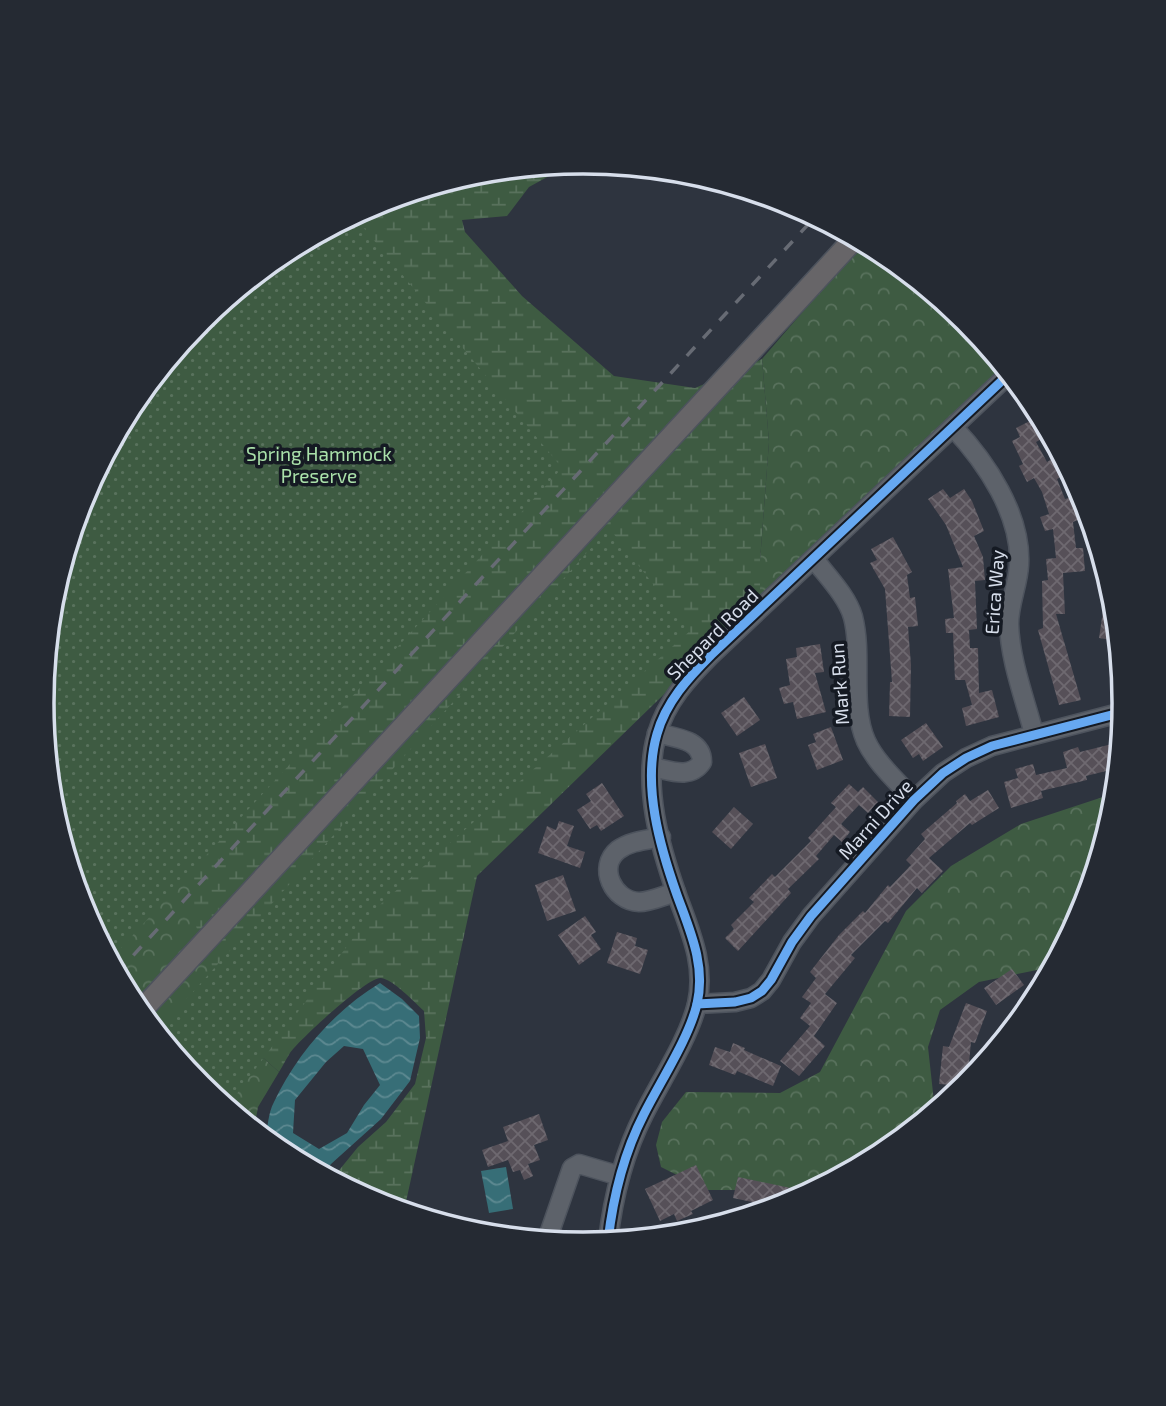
<svg xmlns="http://www.w3.org/2000/svg" width="1166" height="1406" font-family="'Exo 2',sans-serif">
  <style>
    .forest { fill: url(#forest-crowns) }
    .wetland { fill: url(#wetland-marsh) }
    .park { fill: url(#park-dots) }
    .water { fill: url(#water-waves); fill-rule: evenodd }
    .building { fill: url(#building-cross-hatch) }
    .lines { fill: none; stroke-linecap: round; stroke-linejoin: round }
    .minor-casing { stroke: #4d535d; stroke-width: 21 }
    .major-casing { stroke: #4d535d; stroke-width: 24 }
    .minor { stroke: #5d626a; stroke-width: 18 }
    .major { stroke: #676568; stroke-width: 21 }
    .rail { stroke: #676b74; stroke-width: 3.5; stroke-dasharray: 12 12; stroke-linecap: butt }
    .cycleway-casing { stroke: #151a23; stroke-width: 13 }
    .cycleway { stroke: #66a8f1; stroke-width: 9 }
    .labels { text-anchor: middle; dominant-baseline: central; stroke-width: 7; stroke-linejoin: round; paint-order: stroke }
    .park-label { font-size: 19px; fill: #aae1aa; stroke: #151a23 }
    .street-label { font-size: 19px; fill: #d7deeb; stroke: #151a23 }
    .rim { fill: none; stroke: #d7deeb; stroke-width: 3.5 }
  </style>
  <defs>
    <pattern id="forest-crowns" width="20" height="18" patternUnits="userSpaceOnUse" patternTransform="scale(1.75)"><rect width="20" height="18" fill="#3e5b42"/><path d="M2 6a3 3 0 1 1 6 0M12 15a3 3 0 1 1 6 0" fill="none" stroke="#59725d"/></pattern>
    <pattern id="wetland-marsh" width="20" height="14" patternUnits="userSpaceOnUse" patternTransform="scale(1.75)"><rect width="20" height="14" fill="#3e5b42"/><path d="M1 5h8M5 5V1M11 12h8M15 12V8" fill="none" stroke="#59725d"/></pattern>
    <pattern id="park-dots" width="8" height="8" patternUnits="userSpaceOnUse" patternTransform="scale(1.75)"><rect width="8" height="8" fill="#3e5b42"/><path d="M2 2h.1M6 6h.1" fill="none" stroke="#59725d" stroke-width="1.8" stroke-linecap="round"/></pattern>
    <pattern id="water-waves" width="16" height="10" patternUnits="userSpaceOnUse" patternTransform="scale(1.75)"><rect width="16" height="10" fill="#376e77"/><path d="M0 5q4-4 8 0t8 0" fill="none" stroke="#5d8991"/></pattern>
    <pattern id="building-cross-hatch" width="8" height="8" patternUnits="userSpaceOnUse" patternTransform="scale(1.75)"><rect width="8" height="8" fill="#565058"/><path d="M0 0l8 8M0 8l8-8" fill="none" stroke="#6e6970"/></pattern>
  </defs>
  <rect width="100%" height="100%" fill="#2e343f"/>
  <g class="forest">
    <path d="M863,242L884,253L966,321L1004,367L760,600V561L769,442L762,359Z"/>
    <path d="M82,668L193,859L200,938L136,1007L83,910L52,808L42,703L45,670Z"/>
    <path d="M1115,793L1114,809L1083,910L1049,974L1037,970L979,982L940,1010L928,1047L935,1111L883,1153L814,1190H707L661,1167L656,1145L662,1122L686,1092L780,1093L820,1072L906,911L951,866L1021,824Z"/>
    <path d="M204,952L248,1044L279,1072L258,1107L254,1129L200,1085L144,1017Z"/>
  </g>
  <g class="wetland">
    <path d="M573,163L529,187L507,216L462,220L465,232L522,296L614,376L695,388L716,379L200,938L192,914L193,859L52,597L83,496L133,402L201,320L283,253L376,203L478,172Z"/>
    <path d="M762,359L769,442L760,561V601L477,876L404,1211L376,1203L332,1179L358,1147L386,1122L415,1084L426,1038L424,1011C415,1003 393,979 381,978C368,976 299,1040 290,1053C286,1059 283,1066 279,1072L248,1044L222,1006L204,952L743,368Z"/>
  </g>
  <g class="park">
    <path d="M353,215L562,468L110,960L83,910L52,808L42,703L52,597L83,496L133,402L201,320L283,253Z"/>
    <path d="M609,528L690,631L374,910L227,1107L200,1085L157,1032Z"/>
  </g>
  <g class="water">
    <path d="M380,983L402,999L419,1016L420,1038L410,1081L381,1119L331,1164L324,1175L282,1153L265,1139C268,1127 268,1113 274,1102C296,1055 335,1010 380,983ZM344,1046L363,1049L380,1085L364,1105L347,1133L319,1149L293,1133L295,1100L326,1062Z"/>
    <path d="M506,1167L513,1209L489,1213L481,1171Z"/>
  </g>
  <g class="building">
    <path d="M1040,416L1049,435L1036,442L1047,462L1052,459L1061,477L1057,479L1065,499L1072,497L1080,519L1073,522L1076,548H1083L1085,571L1063,573L1065,614H1056L1081,700L1059,705L1038,630L1043,628L1042,581L1048,580L1046,559L1056,558L1053,529L1045,531L1040,517L1049,514L1042,492L1034,478L1027,482L1019,466L1023,464L1012,441L1020,437L1016,428Z"/>
    <path d="M943,489L950,498L964,489L972,501L984,531L974,536L983,557L985,580L975,581L977,629L969,630L970,648H978L979,693L992,690L999,717L966,726L962,708L972,705L965,680H955L953,633H946L945,619L954,618L948,569L963,567L946,525L928,499Z"/>
    <path d="M893,537L912,572L907,575L910,598L915,597L918,626L908,627L911,665L910,717L889,716L890,682H892L885,589L870,563L877,560L871,549Z"/>
    <path d="M1103,611L1115,613L1118,641L1099,638Z"/>
    <path d="M820,644L824,672L815,673L826,712L797,719L793,702L784,704L779,688L790,685L786,659L797,657L796,648Z"/>
    <path d="M744,697L760,720L737,736L721,713Z"/>
    <path d="M926,723L943,747L923,761L919,754L913,758L901,740Z"/>
    <path d="M831,727L843,760L817,770L808,745L816,742L813,734Z"/>
    <path d="M1120,742L1118,768L1086,776L1087,780L1041,791L1043,798L1011,808L1004,782L1018,778L1015,769L1033,764L1036,775L1067,768L1063,752L1078,747L1080,752Z"/>
    <path d="M765,744L777,778L751,787L739,753Z"/>
    <path d="M602,783L624,816L601,831L597,825L590,829L577,810L591,801L586,794Z"/>
    <path d="M849,784L858,792L863,787L878,802L868,813L859,805L841,824L850,832L842,842L834,835L816,856L819,859L788,889L791,893L738,951L725,938L734,929L731,925L754,902L749,898L772,874L775,877L811,841L808,838L836,807L831,803Z"/>
    <path d="M988,790L999,808L972,825L970,823L929,858L943,871L922,893L917,888L888,923L885,921L851,955L855,958L825,994L837,1003L814,1036L825,1046L799,1076L780,1061L810,1026L800,1018L811,1003L802,997L816,978L810,972L839,935L863,911L865,913L888,885L890,887L911,865L906,860L925,839L921,834L957,803L956,801L965,794L970,801Z"/>
    <path d="M734,807L753,824L731,849L712,832Z"/>
    <path d="M559,821L574,826L567,846L585,852L580,868L538,853L547,826L556,830Z"/>
    <path d="M563,875L576,911L547,921L535,885Z"/>
    <path d="M585,916L596,932L591,935L601,949L579,965L558,935Z"/>
    <path d="M617,932L637,938L635,946L648,950L640,974L607,963Z"/>
    <path d="M1012,969L1024,985L996,1005L984,988Z"/>
    <path d="M966,1003L987,1011L975,1043L971,1042L967,1084L965,1086L939,1084L943,1046L949,1047Z"/>
    <path d="M733,1043L745,1048L744,1050L781,1066L773,1086L737,1071L735,1075L709,1065L715,1047L730,1052Z"/>
    <path d="M539,1114L548,1140L534,1145L540,1160L528,1164L533,1176L524,1180L520,1170L513,1172L508,1160L488,1167L482,1150L508,1141L503,1127Z"/>
    <path d="M696,1165L713,1200L691,1211L693,1214L677,1221L674,1214L660,1221L645,1189Z"/>
    <path d="M738,1177L810,1192L790,1203L776,1207L733,1198Z"/>
  </g>
  <g class="lines">
    <defs>
      <g id="minor">
        <path d="M953,427C986,462 1022,515 1019,565C1018,585 1009,603 1009,624C1010,661 1025,699 1034,734"/>
        <path d="M814,559C827,576 847,596 853,617C863,656 850,705 866,741C876,763 898,782 914,800"/>
        <path d="M652,767C669,770 690,780 702,762C702,739 675,738 657,733"/>
        <path d="M661,837C647,840 630,841 618,850C597,867 613,901 639,902C650,902 665,895 676,892"/>
        <path d="M697,1004L735,1002L751,998L762,991L771,980L792,942L811,916L914,800L943,773L966,758L992,746L1123,712"/>
        <path d="M547,1240L572,1168L579,1164L620,1176"/>
        <path d="M608,1241C613,1197 623,1155 644,1114C660,1082 689,1038 697,1004C706,965 690,931 677,895C660,847 642,785 657,734C666,702 688,678 711,655L1009,374"/>
      </g>
      <path id="major" d="M140,1012L855,238"/>
    </defs>
    <use href="#minor" class="minor-casing"/>
    <use href="#major" class="major-casing"/>
    <use href="#minor" class="minor"/>
    <use href="#major" class="major"/>
    <path class="rail" d="M117,973L815,217"/>
    <defs>
      <g id="cycleway">
        <path d="M697,1004L735,1002L751,998L762,991L771,980L792,942L811,916L914,800L943,773L966,758L992,746L1123,712"/>
        <path d="M608,1241C613,1197 623,1155 644,1114C660,1082 689,1038 697,1004C706,965 690,931 677,895C660,847 642,785 657,734C666,702 688,678 711,655L1009,374"/>
      </g>
    </defs>
    <use href="#cycleway" class="cycleway-casing"/>
    <use href="#cycleway" class="cycleway"/>
  </g>
  <g class="labels">
    <g class="park-label">
      <text x="319" y="453">Spring Hammock<tspan x="319" dy="22">Preserve</tspan></text>
    </g>
    <g class="street-label">
      <text transform="translate(994 592) rotate(-86)">Erica Way</text>
      <text transform="translate(712 634) rotate(-45)">Shepard Road</text>
      <text transform="translate(839 684) rotate(-94)">Mark Run</text>
      <text transform="translate(875 819) rotate(-48)">Marni Drive</text>
    </g>
  </g>
  <path d="M0 0H1166V1406H0ZM54 703a529 529 0 1 1 1058 0a529 529 0 1 1-1058 0Z" fill="#252a33" fill-rule="evenodd"/>
  <path class="rim" d="M54 703a529 529 0 1 1 1058 0a529 529 0 1 1-1058 0Z"/>
</svg>
